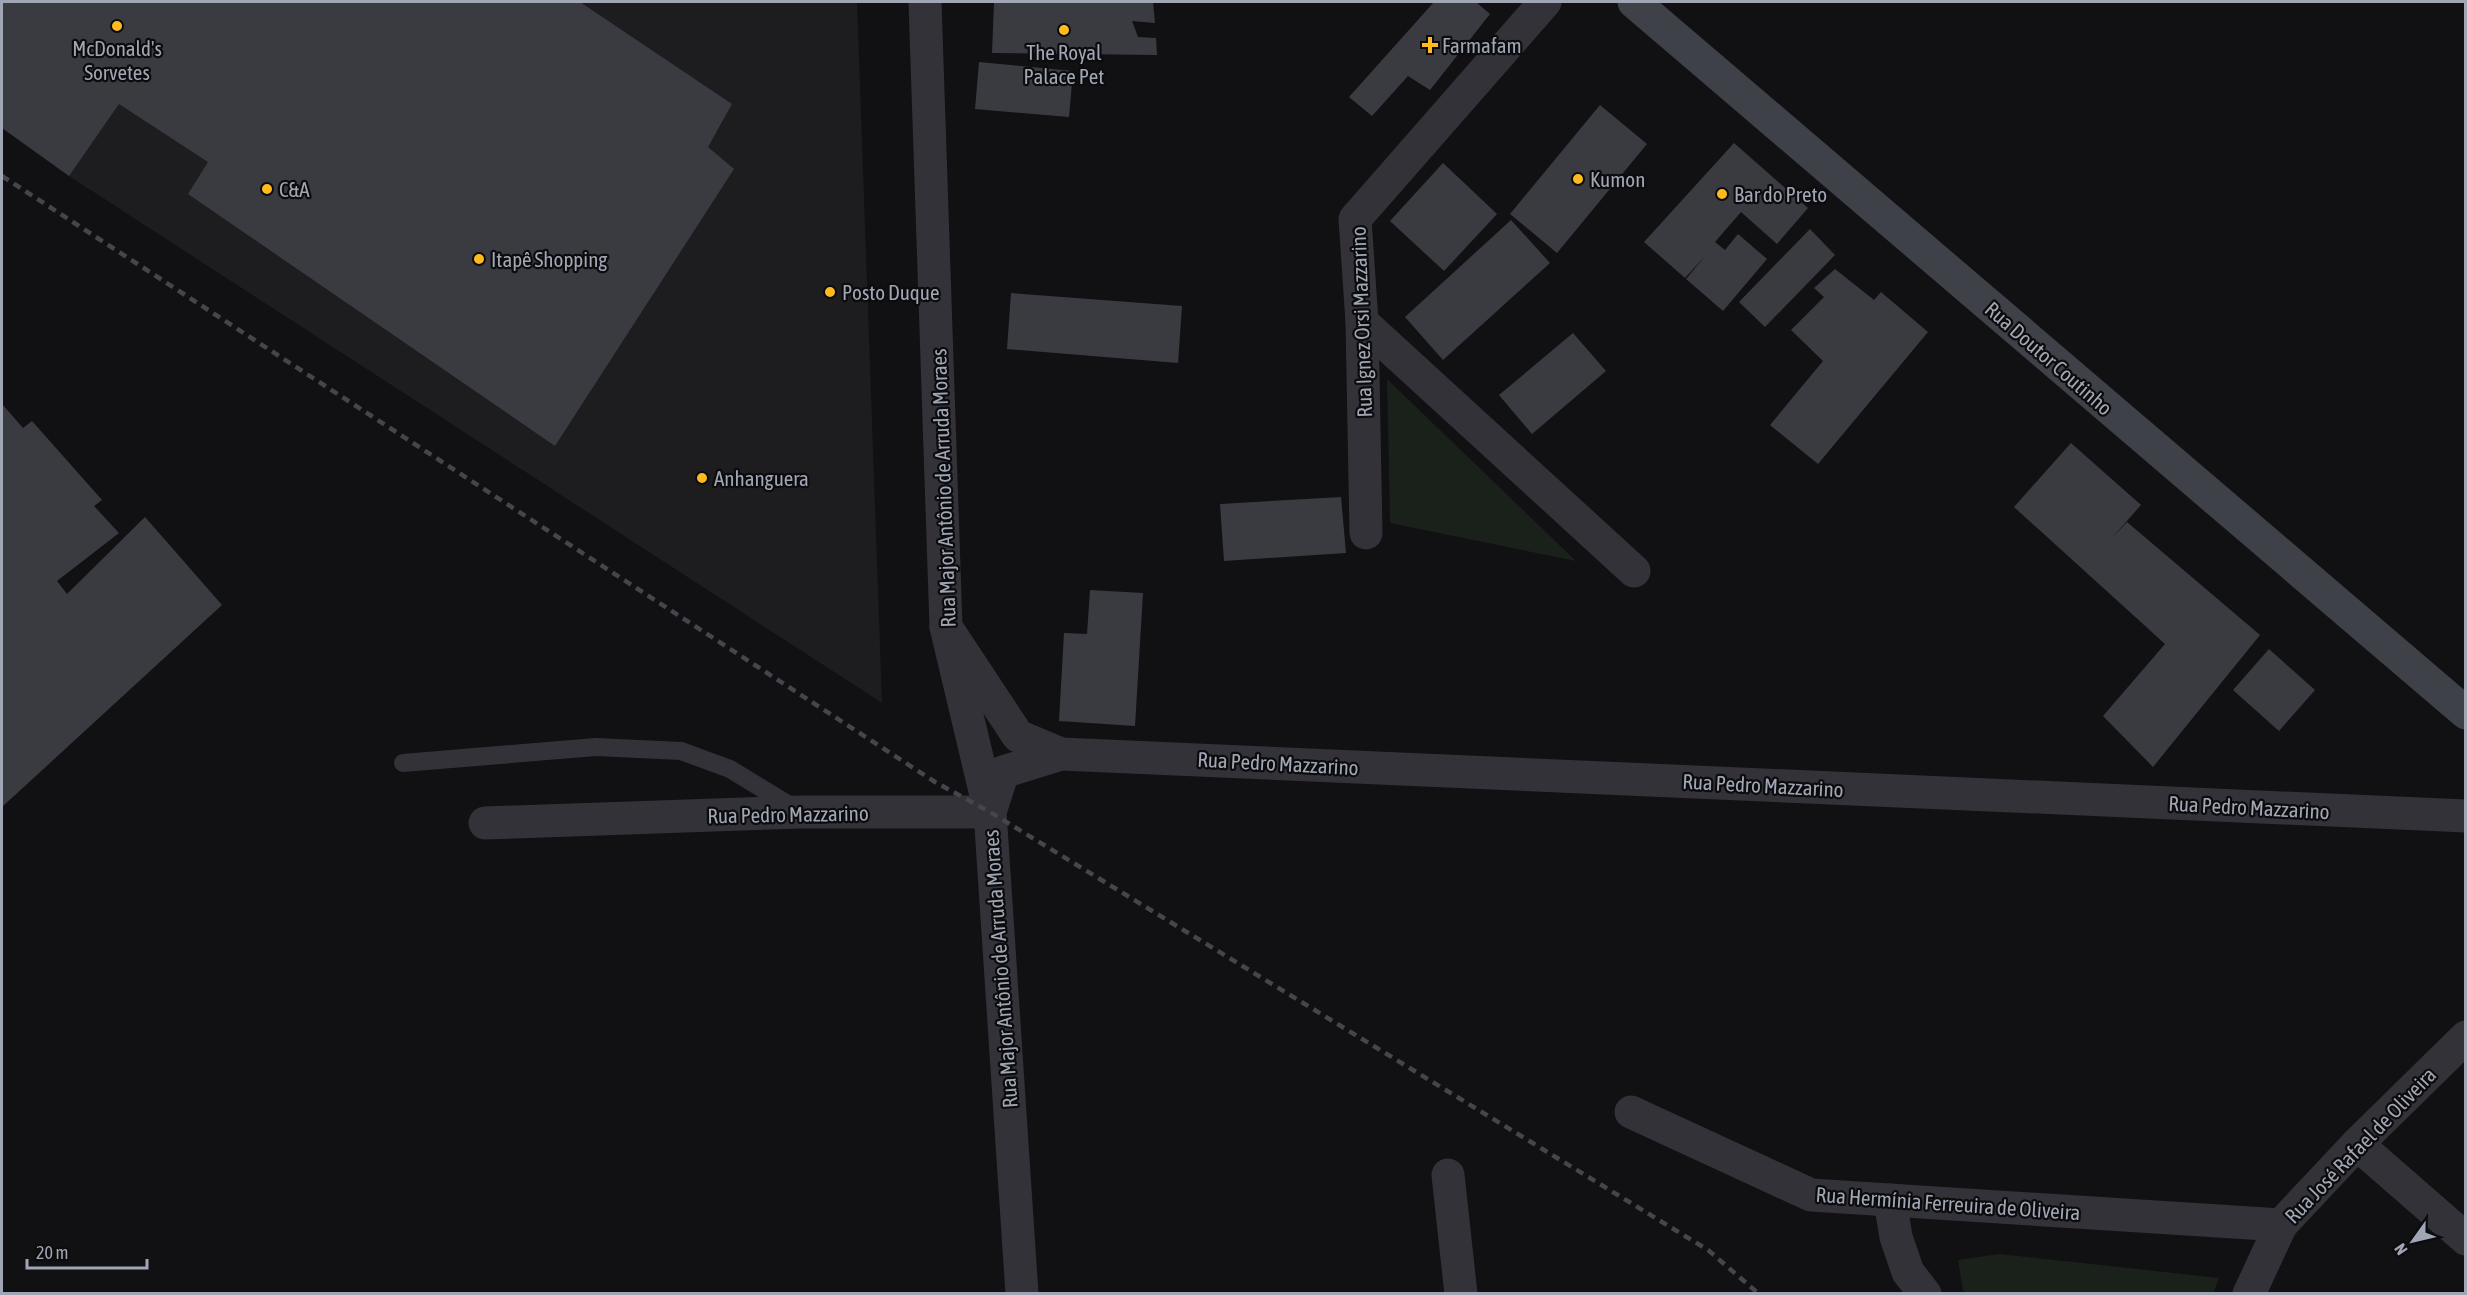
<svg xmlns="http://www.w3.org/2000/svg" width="2467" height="1295" font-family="'Asap Condensed',sans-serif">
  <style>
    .built { fill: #1d1d20 }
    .green { fill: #19211a }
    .building { fill: #3a3b41 }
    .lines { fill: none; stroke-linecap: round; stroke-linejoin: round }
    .service { stroke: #323238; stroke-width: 18 }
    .minor { stroke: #323238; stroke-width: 33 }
    .secondary { stroke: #3f4148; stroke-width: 33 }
    .rail { stroke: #44464d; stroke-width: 4.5; stroke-dasharray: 8 6; stroke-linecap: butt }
    .poi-dot { fill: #ffba1d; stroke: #0c0c0e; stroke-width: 2 }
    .labels { text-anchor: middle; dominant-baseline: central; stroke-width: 4.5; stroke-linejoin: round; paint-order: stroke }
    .poi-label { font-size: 21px; fill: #a1a6b5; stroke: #0c0c0e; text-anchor: start }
    .street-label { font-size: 21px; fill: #a1a6b5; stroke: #0c0c0e }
  </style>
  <rect width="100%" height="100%" fill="#111113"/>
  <path class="built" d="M2,2H857L882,703L69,176L2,128Z"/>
  <g class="green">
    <path d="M1387,379L1576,561L1390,523Z"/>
    <path d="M1999,1254L2219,1278L2213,1294H1967L1963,1290L1958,1260Z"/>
  </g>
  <g class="building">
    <path d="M2,2H580L732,104L708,147L734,169L555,446L188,194L208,162L119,104L69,176L2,128Z"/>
    <path d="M994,2H1153L1155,23L1132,21L1138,37L1156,38L1157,55L992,53Z"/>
    <path d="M1434,2H1476L1490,14L1430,90L1408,76L1372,116L1349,97Z"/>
    <path d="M979,62L1073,71L1069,117L975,109Z"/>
    <path d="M1600,105L1647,144L1557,253L1510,214Z"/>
    <path d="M1734,143L1808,208L1777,244L1741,212L1715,242L1725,250L1738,234L1767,259L1723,311L1686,279L1706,255L1685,278L1644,242Z"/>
    <path d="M1443,163L1497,214L1444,271L1390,221Z"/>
    <path d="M1511,220L1550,263L1443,360L1405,317Z"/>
    <path d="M1810,229L1835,255L1765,327L1739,302Z"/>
    <path d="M1835,269L1874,300L1881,292L1928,332L1818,464L1770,425L1823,361L1791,330L1824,297L1814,288Z"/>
    <path d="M1011,293L1182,306L1178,363L1007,349Z"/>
    <path d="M1573,333L1606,371L1532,434L1499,395Z"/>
    <path d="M2,404L23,428L32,421L102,500L94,506L119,533L57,581L67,594L145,517L222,605L2,807Z"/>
    <path d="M2071,443L2141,505L2111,539L2127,522L2260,635L2153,767L2103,716L2165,644L2014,507Z"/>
    <path d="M1341,497L1346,553L1224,561L1220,504Z"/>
    <path d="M1090,590L1143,593L1135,726L1059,721L1064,633L1087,634Z"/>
    <path d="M2269,649L2315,690L2279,731L2233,690Z"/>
  </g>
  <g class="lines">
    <path class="service" d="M403,763L596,747L681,751L730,769L794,808"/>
    <g class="minor">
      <path d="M925,2L946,627L990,812L1022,1294"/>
      <path d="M1362,322L1634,571"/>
      <path d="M1366,533L1362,322L1355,219L1545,2"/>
      <path d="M946,627L1018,736L1061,754L2466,816"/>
      <path d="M990,812L1003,772L1061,754"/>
      <path d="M485,823L801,812H990"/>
      <path d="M1631,1112L1811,1195L2281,1225"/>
      <path d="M2357,1144L2466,1239"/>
      <path d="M1448,1175L1461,1294"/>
      <path d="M1890,1200L1896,1237L1908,1272L1925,1294"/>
      <path d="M2249,1294L2281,1225L2357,1144L2466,1037"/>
    </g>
    <path class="secondary" d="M1634,2L2466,713"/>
    <path class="rail" d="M2,176L935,782L990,812L1708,1250L1759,1294"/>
  </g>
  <g class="poi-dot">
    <circle cx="117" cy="26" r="6"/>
    <circle cx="1064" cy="30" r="6"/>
    <path d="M1427 36h6v6h6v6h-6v6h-6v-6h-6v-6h6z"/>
    <circle cx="1578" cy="179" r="6"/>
    <circle cx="267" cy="189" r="6"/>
    <circle cx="1722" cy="194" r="6"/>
    <circle cx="479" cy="259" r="6"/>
    <circle cx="830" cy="292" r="6"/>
    <circle cx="702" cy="478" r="6"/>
  </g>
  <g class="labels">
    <g class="poi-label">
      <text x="1442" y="45">Farmafam</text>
      <text x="117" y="48" text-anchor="middle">McDonald's<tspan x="117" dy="24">Sorvetes</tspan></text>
      <text x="1064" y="52" text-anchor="middle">The Royal<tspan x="1064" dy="24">Palace Pet</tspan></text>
      <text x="1590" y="179">Kumon</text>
      <text x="279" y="189">C&amp;A</text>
      <text x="1734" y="194">Bar do Preto</text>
      <text x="491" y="259">Itapê Shopping</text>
      <text x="842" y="292">Posto Duque</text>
      <text x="714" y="478">Anhanguera</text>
    </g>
    <g class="street-label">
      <text transform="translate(1361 322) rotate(-92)">Rua Ignez Orsi Mazzarino</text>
      <text transform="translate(2049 358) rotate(41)">Rua Doutor Coutinho</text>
      <text transform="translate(943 488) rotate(-92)">Rua Major Antônio de Arruda Moraes</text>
      <text transform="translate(1278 763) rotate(3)">Rua Pedro Mazzarino</text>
      <text transform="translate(1763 785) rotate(3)">Rua Pedro Mazzarino</text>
      <text transform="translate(2249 807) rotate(3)">Rua Pedro Mazzarino</text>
      <text transform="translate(788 814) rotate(-1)">Rua Pedro Mazzarino</text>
      <text transform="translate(1000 969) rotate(-94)">Rua Major Antônio de Arruda Moraes</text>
      <text transform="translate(2360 1145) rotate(-46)">Rua José Rafael de Oliveira</text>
      <text transform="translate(1948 1203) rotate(4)">Rua Hermínia Ferreuira de Oliveira</text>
    </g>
  </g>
  <rect width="2467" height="1295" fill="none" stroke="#a1a6b5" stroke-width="6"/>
  <g transform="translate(2413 1241) rotate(236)" stroke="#0c0c0e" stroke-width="4.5" paint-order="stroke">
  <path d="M0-4.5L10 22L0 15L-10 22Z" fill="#a1a6b5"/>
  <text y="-9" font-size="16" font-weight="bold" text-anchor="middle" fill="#a1a6b5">N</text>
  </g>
  <path d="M27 1259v9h120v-9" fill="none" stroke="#a1a6b5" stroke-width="3"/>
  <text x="36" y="1259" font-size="18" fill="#a1a6b5" stroke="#0c0c0e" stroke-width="4.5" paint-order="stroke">20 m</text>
</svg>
